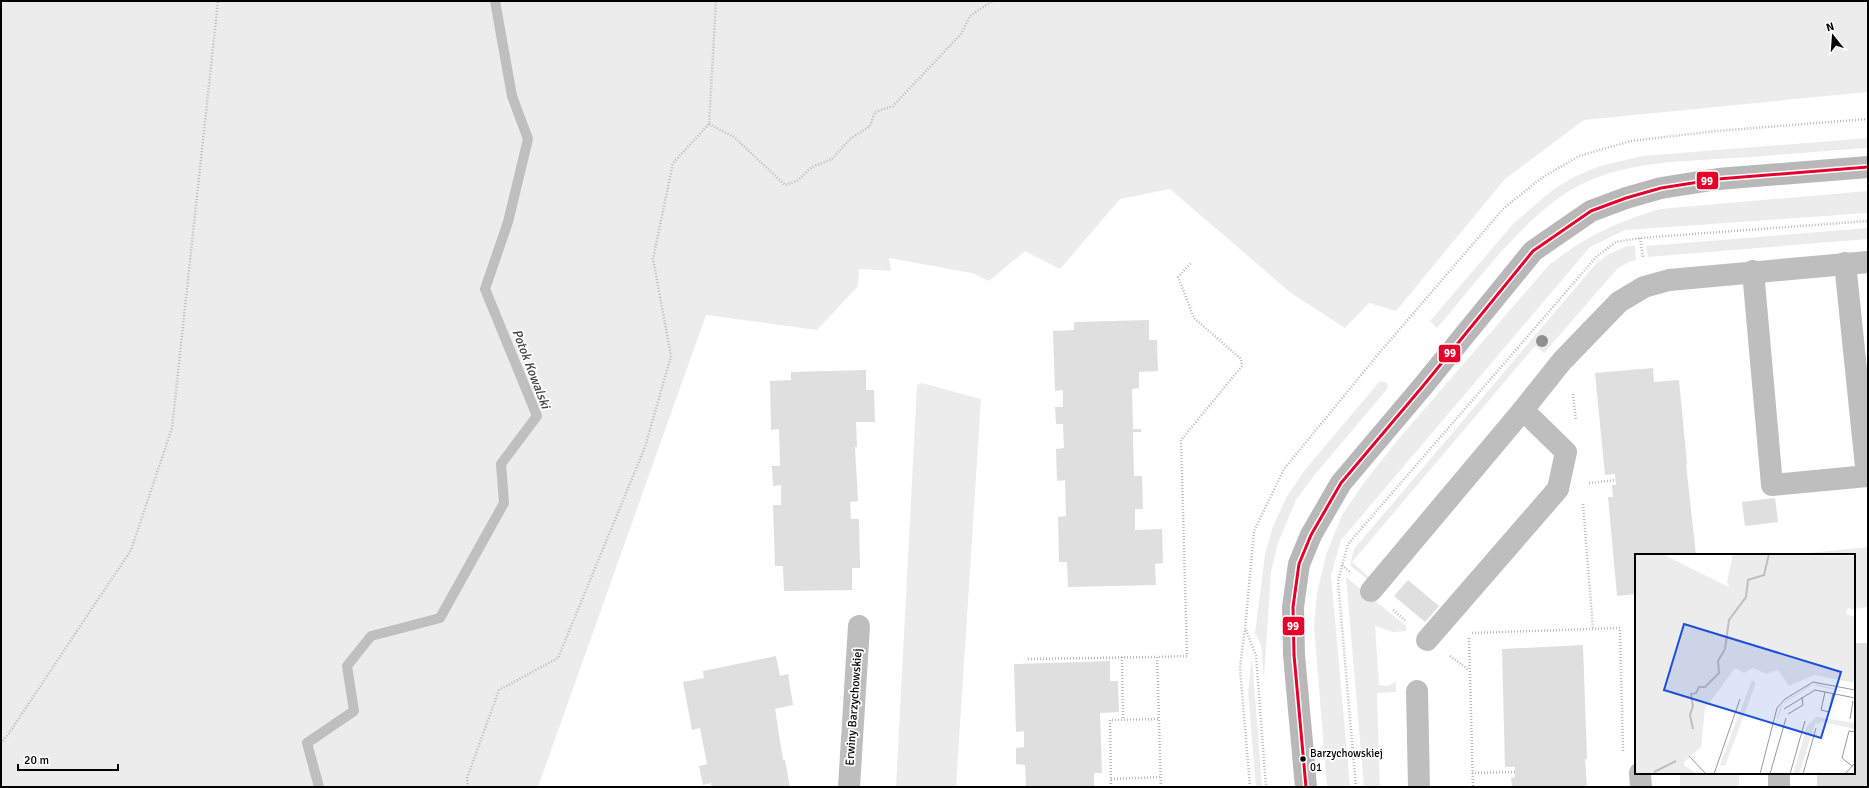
<svg xmlns="http://www.w3.org/2000/svg" width="1869" height="788" font-family="Signika,sans-serif">
  <style>
    .green { fill: #ececec }
    .lines { fill: none; stroke-linecap: round; stroke-linejoin: round }
    .stream { stroke: #bfbfbf; stroke-width: 10 }
    .building { fill: #dfdfdf }
    .path { stroke: #b9b9b9; stroke-width: 2.5; stroke-dasharray: 1 2; stroke-linecap: butt }
    .street { stroke: #bebebe; stroke-width: 22 }
    .secondary { stroke: #b8b8b8; stroke-width: 22 }
    .bus-1-casing { stroke: #fff; stroke-width: 6 }
    .bus-1 { stroke: #e4002b; stroke-width: 3 }
    .tree { fill: #8f8f8f }
    .bus-dot { fill: #000; stroke: #fff; stroke-width: 1.5 }
    .labels { text-anchor: middle; dominant-baseline: central; stroke-width: 3.5; stroke-linejoin: round; paint-order: stroke }
    .bus-label { font-size: 11px; fill: #000; stroke: #fff; text-anchor: start }
    .street-label { font-size: 12px; fill: #000; stroke: #fff }
    .water-label { font-size: 13px; font-style: italic; fill: #444; stroke: #fff }
    .inset-river { fill: none; stroke: #bfbfbf; stroke-width: 2 }
    .inset-road { fill: none; stroke: #999; stroke-width: 1 }
    .view { fill: #1d4ed8; fill-opacity: 0.15; stroke: #1d4ed8; stroke-width: 2 }
    .inset-edge { fill: none; stroke: #000; stroke-width: 2 }
    .line-badge { stroke: #fff; stroke-width: 1.5 }
    .badge-label { font-size: 11px; text-anchor: middle; font-weight: bold; fill: #fff }
  </style>
  <rect width="100%" height="100%" fill="#fff"/>
  <g class="green">
    <path d="M1,1H1868V92L1584,120L1505,179L1396,311L1369,303L1345,328L1291,293L1170,189L1120,199L1060,269L1025,251L989,281L972,273L889,258L891,271L859,269L858,286L817,330L706,315L538,787H1Z"/>
    <path d="M1868,138V148C1824,151 1779,155 1735,158C1675,162 1610,161 1560,197C1514,230 1474,285 1437,328L1430,321L1514,223L1554,189L1574,177L1600,166L1642,156Z"/>
    <path d="M1868,191V213L1625,230L1590,247L1341,540L1331,575L1350,787H1327L1314,625L1317,593L1326,555L1342,515L1363,484L1396,442L1549,265C1585,237 1616,222 1660,209Z"/>
    <path d="M1868,228V239L1648,257L1646,246Z"/>
    <path d="M1627,246H1635L1636,260L1629,262L1617,269L1544,353L1535,346L1352,562L1376,583L1372,584L1350,565L1354,549L1594,266L1607,255Z"/>
    <path d="M1380,381L1387,383L1388,388L1312,478L1296,500L1278,543L1271,572L1264,678L1261,645L1255,633L1265,555L1272,529L1286,498L1304,471Z"/>
    <path d="M922,383L981,399L956,787H896L917,385Z"/>
    <path d="M1868,547V607L1854,609V555H1803L1810,553Z"/>
    <path d="M1346,577L1406,626V631L1393,632L1375,626L1379,685L1388,686L1396,682V692L1377,693L1380,787H1364Z"/>
    <path d="M1252,657L1262,787H1256L1248,692Z"/>
    <rect x="1680" y="773" width="59" height="14"/>
  </g>
  <g class="lines">
    <path class="stream" d="M319,787L307,743L354,711L347,666L371,636L440,618L504,503L501,464L537,416L485,289L508,222L528,139L512,96L495,1"/>
  </g>
  <g class="building">
    <path d="M1149,320V340H1157L1158,371L1139,372V388L1132,389L1133,429H1141V432H1133L1134,476H1142L1143,509H1135V530L1162,529L1163,563L1155,564L1156,585L1068,587L1067,562H1059L1058,517L1066,516L1065,480L1057,481L1056,449L1064,448L1063,424H1056L1055,407H1063V390L1055,391L1053,331L1074,330V322Z"/>
    <path d="M1653,368L1654,382L1679,380L1687,464H1686L1696,555H1636V594L1617,596L1608,497H1613L1612,485H1616L1615,474L1605,475L1595,373Z"/>
    <path d="M866,370V390H874L875,422H856L857,447H855L858,501L850,502L851,519H859L860,568H852V590L784,591L783,566H775L773,505H781V485L773,486L772,466H780L779,429L771,430L770,381L791,380V372Z"/>
    <path d="M1775,498L1778,522L1745,526L1742,502Z"/>
    <path d="M1408,580L1439,606L1425,622L1394,596Z"/>
    <path d="M1854,643H1868V787H1817V773H1854Z"/>
    <path d="M1583,645L1587,759H1585L1587,787H1512L1511,778L1515,777V767H1505L1502,649Z"/>
    <path d="M776,656L780,676L788,674L793,705L775,709L783,760H785L790,787H711V783L703,785L699,766L707,764L700,728L692,730L683,682L704,678L703,671Z"/>
    <path d="M1110,661V681H1118L1119,712L1100,713L1102,773H1094V787H1026L1025,765L1016,764V748L1024,747V731L1016,732L1014,664Z"/>
  </g>
  <g class="lines">
    <g class="path">
      <path d="M709,124L734,137L785,185L797,181L812,167L832,159L850,139L870,126L875,112L893,106L961,34L970,16L992,1H995"/>
      <path d="M1640,238L1643,257"/>
      <path d="M1573,394L1576,421"/>
      <path d="M1589,483L1616,480"/>
      <path d="M1583,504L1593,629"/>
      <path d="M1342,565L1350,572"/>
      <path d="M1393,610L1406,621"/>
      <path d="M1246,630L1256,656L1266,787"/>
      <path d="M1472,633L1620,628L1623,751"/>
      <path d="M1469,638L1473,787"/>
      <path d="M1450,656L1469,670"/>
      <path d="M1122,657L1123,720"/>
      <path d="M1028,659L1157,657"/>
      <path d="M1,743L7,736L131,550L172,428L218,1"/>
      <path d="M1472,773L1515,772"/>
      <path d="M1111,779L1160,777"/>
      <path d="M468,787L467,778L499,690L558,658L645,447L671,356L653,259L673,163L709,124L716,1"/>
      <path d="M1111,787L1110,720L1158,719"/>
      <path d="M1161,787L1157,657L1187,656L1181,440L1242,366L1241,359L1194,318L1178,277L1192,262"/>
      <path d="M1250,787L1240,668L1245,629L1254,531L1284,469L1380,352L1503,209L1540,179L1579,156L1631,141L1716,131L1868,119"/>
      <path d="M1356,787L1338,581L1348,544L1597,256L1616,242L1640,238L1868,221"/>
    </g>
    <g class="street">
      <path d="M1753,271L1772,485L1867,476L1845,263"/>
      <path d="M1371,591L1523,410L1562,361L1619,302L1644,287L1669,280L1868,262"/>
      <path d="M1427,640L1558,489L1566,452L1523,410"/>
      <path d="M1417,691L1419,787"/>
      <path d="M1640,773L1641,787"/>
      <path d="M1779,773V787"/>
      <path d="M849,787L859,626"/>
    </g>
    <path class="secondary" d="M1306,787L1294,655L1293,607L1299,564L1311,535L1341,483L1423,386L1533,251L1591,211L1626,198L1661,188L1718,179L1868,167"/>
    <defs>
      <path id="bus-1" d="M1306,787L1294,655L1293,607L1299,564L1311,535L1341,483L1423,386L1533,251L1591,211L1626,198L1661,188L1718,179L1868,167"/>
    </defs>
    <use href="#bus-1" class="bus-1-casing"/>
    <use href="#bus-1" class="bus-1"/>
  </g>
  <circle class="tree" cx="1542" cy="341" r="6"/>
  <circle class="bus-dot" cx="1303" cy="759" r="3.5"/>
  <g class="labels">
    <g class="bus-label">
      <text x="1310" y="753">Barzychowskiej<tspan x="1310" dy="14">01</tspan></text>
    </g>
    <g class="street-label">
      <text transform="translate(854 707) rotate(-86)">Erwiny Barzychowskiej</text>
    </g>
    <g class="water-label">
      <text transform="translate(531 369) rotate(69)">Potok Kowalski</text>
    </g>
  </g>
  <g transform="translate(1635 554)">
    <rect width="220" height="220" fill="#fff"/>
    <path d="M0,0H27L94,33L92,28L98,0L220,2V56L213,54L211,60L220,63V129L179,121L154,132L143,116L131,120L118,114L109,119L100,114L70,155L66,193L49,208V211L62,220H0ZM117,126L121,129L90,212L85,211ZM183,130L220,140L177,131L148,150L140,172L144,156L149,148L175,131ZM181,163L220,169V175L186,168L180,170L164,220H158L172,172Z" fill="#ececec"/>
    <path class="inset-river" d="M58,175L55,161L58,152L56,140L61,139L64,133H70L84,119L83,107L90,95L94,66L111,43L113,26L129,21L134,0M19,218L41,207"/>
    <path class="inset-road" d="M190,138L186,156L194,158L198,139M149,155L180,136L220,144M153,160L168,151L167,143M215,165L218,147M54,202L71,220M217,212L207,204L214,177L220,178M79,220L105,145M125,220L142,154L150,145L178,128L220,136M135,220L151,164M155,220L170,167M168,220L181,174M210,220L220,209"/>
    <path class="view" d="M49,70L206,118L186,184L29,136Z"/>
    <rect width="220" height="220" class="inset-edge"/>
  </g>
  <g class="line-badge">
    <rect x="1696" y="171" width="23" height="19" rx="4" fill="#e4002b"/>
    <rect x="1438" y="344" width="23" height="19" rx="4" fill="#e4002b"/>
    <rect x="1282" y="616" width="23" height="20" rx="4" fill="#e4002b"/>
  </g>
  <g class="badge-label">
    <text x="1707" y="185">99</text>
    <text x="1450" y="357">99</text>
    <text x="1293" y="630">99</text>
  </g>
  <rect width="1869" height="788" fill="none" stroke="#000000" stroke-width="4"/>
  <g transform="translate(1833 36) rotate(343)" stroke="#ffffff" stroke-width="3" paint-order="stroke">
  <path d="M0-3L7 15L0 10L-7 15Z" fill="#000000"/>
  <text y="-6" font-size="11" font-weight="bold" text-anchor="middle" fill="#000000">N</text>
  </g>
  <path d="M18 764v6h100v-6" fill="none" stroke="#000000" stroke-width="2"/>
  <text x="24" y="764" font-size="12" fill="#000000" stroke="#ffffff" stroke-width="3" paint-order="stroke">20 m</text>
</svg>
